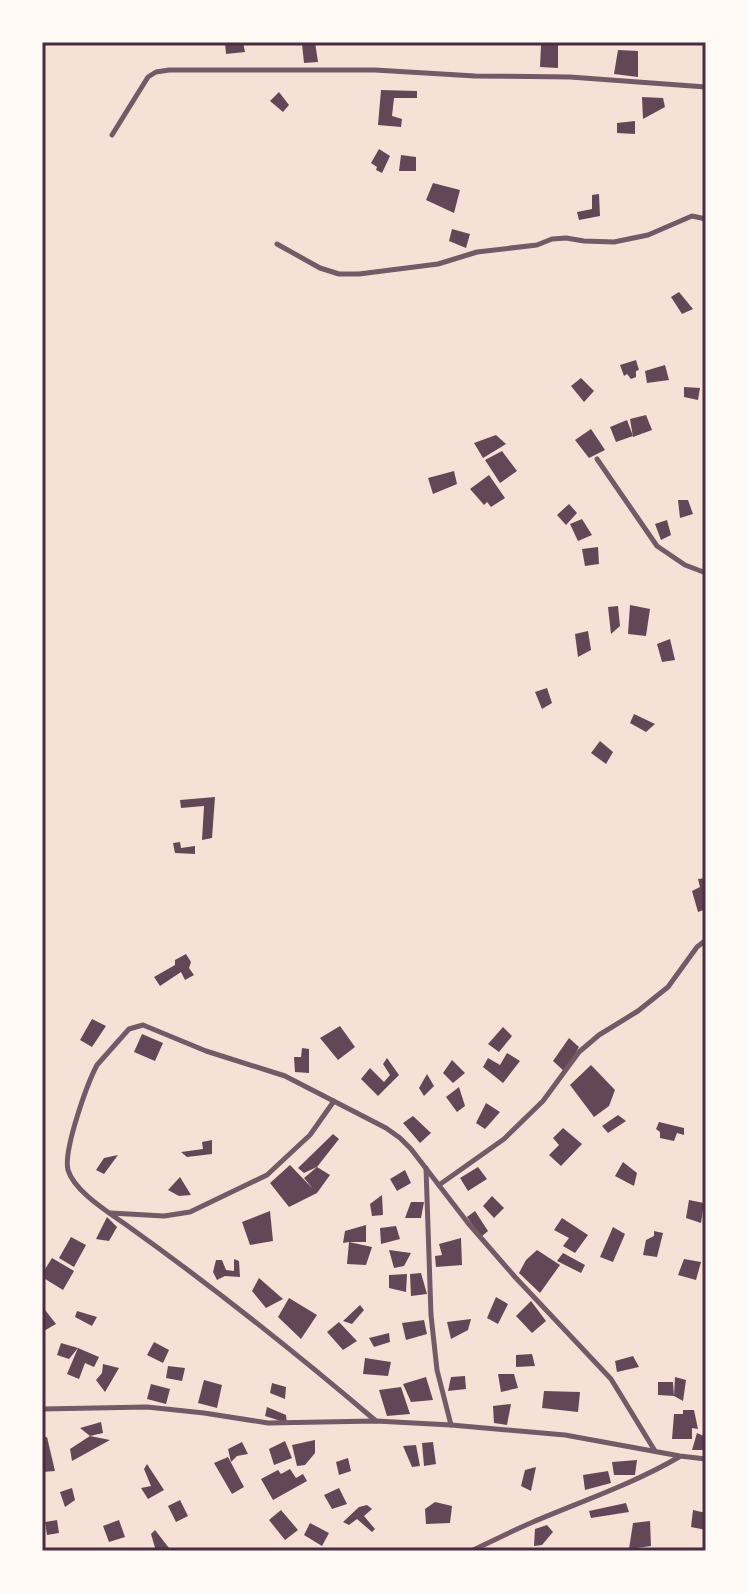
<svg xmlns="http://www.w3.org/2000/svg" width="748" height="1593" font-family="Karla,sans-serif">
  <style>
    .building { fill: #644757 }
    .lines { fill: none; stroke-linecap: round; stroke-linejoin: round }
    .minor { stroke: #755966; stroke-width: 5 }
    .neatline { fill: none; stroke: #4a2c40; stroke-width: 3 }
  </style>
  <rect width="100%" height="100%" fill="#f7e1d7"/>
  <g class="building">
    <path d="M225,42H243L245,52L226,54Z"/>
    <path d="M315,42L318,62L304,63L302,44Z"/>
    <path d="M541,45H558V68L540,67Z"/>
    <path d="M618,50L638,51V77L614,74Z"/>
    <path d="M381,90L417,91V98H394L392,116L402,119L401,127L378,125Z"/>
    <path d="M279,92L289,105L283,112L270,101Z"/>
    <path d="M642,97L663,98L665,107L643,119Z"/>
    <path d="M635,121V134L617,133V123Z"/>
    <path d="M379,149L390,156L382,173L376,170L377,167L371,163Z"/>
    <path d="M401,155L416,157V171H399Z"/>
    <path d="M433,183L460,190L454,213L426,200Z"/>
    <path d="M599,194L600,216L579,220L577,212L592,209V195Z"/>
    <path d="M452,229L470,234L466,248L449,241Z"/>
    <path d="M679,292L693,309L682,314L671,297Z"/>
    <path d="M636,360L639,370L636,371V377L631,379L627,374L624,376L620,365Z"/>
    <path d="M665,365L669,380L647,383L645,371Z"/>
    <path d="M581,378L594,391L584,402L571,386Z"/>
    <path d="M684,387L700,388L698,400L684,397Z"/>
    <path d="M646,415L652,430L633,437L630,419Z"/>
    <path d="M627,420L633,436L616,442L610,427Z"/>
    <path d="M591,429L605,450L589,458L575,440Z"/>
    <path d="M496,435L506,444L483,458L474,443Z"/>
    <path d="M502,451L517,471L500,483L485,460Z"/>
    <path d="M454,471L457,484L433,494L428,478Z"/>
    <path d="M489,475L505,498L491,507L487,502L484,505L470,489Z"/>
    <path d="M678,500H688L693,514L680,518Z"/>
    <path d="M569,504L577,513L566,525L557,515Z"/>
    <path d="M582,519L592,535L578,541L570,524Z"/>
    <path d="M667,520L671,535L661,540L655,524Z"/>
    <path d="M598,547L599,564L585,566L582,549Z"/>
    <path d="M630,605L650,609L646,636L628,634Z"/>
    <path d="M618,606L620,626L611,634L608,607Z"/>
    <path d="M588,631L591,650L578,657L575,634Z"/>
    <path d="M670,639L675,660L662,662L657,644Z"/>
    <path d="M547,688L552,703L542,709L535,692Z"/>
    <path d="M634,714L655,724L646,732L630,723Z"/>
    <path d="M600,741L613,752L606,764L591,753Z"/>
    <path d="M215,797L212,838L202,840L204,806L181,808L180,800Z"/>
    <path d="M180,842L181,848L195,846V854L175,853L173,843Z"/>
    <path d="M706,878V909L698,912L692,891L700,887L698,879Z"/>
    <path d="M186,954L191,962L189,968L194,975L185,980L181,972L160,986L154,977L175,965V960Z"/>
    <path d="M92,1019L106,1026L92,1047L80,1040Z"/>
    <path d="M340,1026L355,1047L338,1060L320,1038Z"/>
    <path d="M503,1027L512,1036L499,1052L488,1044Z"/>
    <path d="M142,1034L163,1043L155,1061L134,1052Z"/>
    <path d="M569,1038L579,1047L565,1072L553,1061Z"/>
    <path d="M302,1048L309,1049V1073L295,1072L294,1057H301Z"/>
    <path d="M507,1053L520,1061L503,1083L483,1067L488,1058L500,1065Z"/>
    <path d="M387,1058L399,1075L378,1096L361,1079L370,1068L384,1082L390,1075L383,1064Z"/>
    <path d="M452,1060L465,1073L453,1083L443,1073Z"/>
    <path d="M591,1065L615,1090L609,1106L594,1117L570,1085Z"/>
    <path d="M427,1074L434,1086L424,1096L419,1088Z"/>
    <path d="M459,1087L465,1106L457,1112L446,1097Z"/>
    <path d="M486,1103L500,1112L485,1129L476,1123Z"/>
    <path d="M618,1115L626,1121L608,1133L602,1126Z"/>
    <path d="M413,1116L431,1133L420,1143L403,1123Z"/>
    <path d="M659,1122L684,1128V1135L677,1133L674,1141L660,1138V1132L656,1129Z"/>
    <path d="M563,1128L582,1144L561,1166L549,1155L559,1145L553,1138Z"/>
    <path d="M333,1134L339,1139L317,1167L304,1173L298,1168Z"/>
    <path d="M212,1140V1154L187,1157L181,1152L203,1149L202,1142Z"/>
    <path d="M118,1155L104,1174L96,1170L104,1158Z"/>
    <path d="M623,1162L637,1173L634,1186L615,1176Z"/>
    <path d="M290,1165L313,1189L304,1178L317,1167L330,1175L317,1193L289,1207L270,1183Z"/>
    <path d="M478,1167L487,1179L468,1191L460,1178Z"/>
    <path d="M405,1170L411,1183L397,1191L390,1179Z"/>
    <path d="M180,1177L191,1195L179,1196L168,1190Z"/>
    <path d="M382,1195L383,1215L372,1216L370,1204Z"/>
    <path d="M492,1196L504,1208L494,1218L483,1206Z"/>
    <path d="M689,1200L704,1203L701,1223L686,1218Z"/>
    <path d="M411,1202H424L421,1218H405Z"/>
    <path d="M270,1211L273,1241L250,1245L242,1222Z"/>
    <path d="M475,1211L488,1231L481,1237L467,1217Z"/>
    <path d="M107,1217L117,1227L109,1241L96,1239Z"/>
    <path d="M562,1218L588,1235L575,1253L563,1246L569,1238L554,1230Z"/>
    <path d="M366,1225V1242H349L372,1247L366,1265L347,1264L349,1242L343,1243L345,1231Z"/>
    <path d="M396,1226L400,1239L381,1244L380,1228Z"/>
    <path d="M613,1227L625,1234L613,1262L600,1257Z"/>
    <path d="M654,1231L663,1233L657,1257L643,1255L646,1240L654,1236Z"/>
    <path d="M71,1237L86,1245L74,1267L59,1258Z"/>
    <path d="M461,1238L462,1265L436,1267L435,1256L442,1255L439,1244Z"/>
    <path d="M389,1250L411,1253L404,1266L394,1268Z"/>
    <path d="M537,1250L560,1265L540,1293L519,1273L526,1260Z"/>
    <path d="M563,1253L585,1265L581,1273L557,1261Z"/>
    <path d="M52,1258L74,1271L63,1290L42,1277V1274Z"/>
    <path d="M234,1259L239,1261L240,1277L225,1276L217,1280L213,1272L216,1260H222L226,1270L234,1271Z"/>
    <path d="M684,1259L701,1262L696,1280L678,1275Z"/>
    <path d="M421,1273L427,1294L411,1296L410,1274Z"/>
    <path d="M407,1274L406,1292L389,1288V1275Z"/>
    <path d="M259,1278L283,1299L266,1308L252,1291Z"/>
    <path d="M496,1297L508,1304L498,1324L487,1318Z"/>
    <path d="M289,1298L317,1315L301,1339L278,1317Z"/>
    <path d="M531,1301L546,1321L532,1333L516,1316Z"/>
    <path d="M360,1305L364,1310L352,1324L343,1321Z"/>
    <path d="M42,1306L56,1324L42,1332Z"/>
    <path d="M77,1311L97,1317L92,1326L75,1317Z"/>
    <path d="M471,1319L468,1330L451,1339L447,1322Z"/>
    <path d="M424,1320L427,1334L406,1340L402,1323Z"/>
    <path d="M339,1322L357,1341L343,1350L327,1332Z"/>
    <path d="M389,1333L390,1342L374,1347L369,1338Z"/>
    <path d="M154,1342L169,1350L163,1363L147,1355Z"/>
    <path d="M61,1343L78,1348L69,1359L57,1355Z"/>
    <path d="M78,1348L99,1357L94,1367L85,1363L79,1379L67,1374Z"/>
    <path d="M532,1354L535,1366L516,1367V1355Z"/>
    <path d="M633,1356L639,1367L617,1372L615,1361Z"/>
    <path d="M365,1358L391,1362L388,1376L363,1374Z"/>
    <path d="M103,1364L119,1368L105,1392L96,1380L102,1373Z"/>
    <path d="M168,1366L185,1368L182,1381L166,1378Z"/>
    <path d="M498,1374H514L518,1388L501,1392Z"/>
    <path d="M465,1376L466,1389L448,1391L451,1377Z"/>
    <path d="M426,1377L433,1400L411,1402L403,1384Z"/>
    <path d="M675,1377L686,1380L683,1401L674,1396Z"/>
    <path d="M204,1380L222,1385L217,1408L198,1403Z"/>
    <path d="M658,1382H673L674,1396L658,1395Z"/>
    <path d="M272,1383L286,1387L285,1399L270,1393Z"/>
    <path d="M151,1384L170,1389L166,1404L147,1399Z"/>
    <path d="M401,1387L410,1414L387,1416L379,1390Z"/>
    <path d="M544,1391L580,1392L578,1412L542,1408Z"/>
    <path d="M511,1404L507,1425L494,1423L493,1406Z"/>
    <path d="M267,1407L286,1415L287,1423L265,1416Z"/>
    <path d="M683,1410H694L698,1429L692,1428V1439H672L674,1414H683Z"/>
    <path d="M101,1422L103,1433L90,1436L80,1428Z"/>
    <path d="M697,1433L706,1437V1450H692Z"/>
    <path d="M90,1436L110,1440L72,1461L70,1449Z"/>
    <path d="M47,1437L55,1471L42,1472V1438Z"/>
    <path d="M315,1440V1453L305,1465L297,1466L292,1445Z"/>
    <path d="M285,1441L292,1458L274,1465L269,1449Z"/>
    <path d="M242,1442L248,1454L237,1456L231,1462L228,1449Z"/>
    <path d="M433,1442L436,1464L424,1466L422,1443Z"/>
    <path d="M416,1445L420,1466L412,1467L403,1446Z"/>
    <path d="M228,1457L244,1487L232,1494L214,1463Z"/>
    <path d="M348,1458L351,1471L339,1475L336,1462Z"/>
    <path d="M637,1460L635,1475H614L612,1462Z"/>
    <path d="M147,1464L164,1490L148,1499L141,1488L151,1486L144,1469Z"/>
    <path d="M536,1467L531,1491L521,1486L525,1470Z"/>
    <path d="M290,1469L296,1478L303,1474L307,1481L273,1500L261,1479L278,1470L281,1474Z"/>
    <path d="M608,1471L611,1483L585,1490L583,1475Z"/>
    <path d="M72,1488L75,1500L65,1507L60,1492Z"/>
    <path d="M339,1488L347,1504L332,1509L324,1495Z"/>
    <path d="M180,1500L188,1516L176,1522L168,1506Z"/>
    <path d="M435,1502L452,1506L450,1523L426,1524L425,1509Z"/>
    <path d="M626,1503L629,1512L591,1518L589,1511Z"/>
    <path d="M367,1505L372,1509L364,1516L375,1529L372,1532L357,1519L349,1525L343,1522L359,1507Z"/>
    <path d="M281,1510L298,1530L285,1540L269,1520Z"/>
    <path d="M693,1510L706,1513V1530L691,1527Z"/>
    <path d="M57,1520L59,1533L47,1535L45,1522Z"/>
    <path d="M119,1520L125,1537L109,1542L103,1526Z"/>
    <path d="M650,1521L651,1546L629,1549L633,1523Z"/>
    <path d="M310,1523L329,1533L322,1546L304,1535Z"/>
    <path d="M547,1525L553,1532L542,1545L534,1546L535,1529Z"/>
    <path d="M155,1530L169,1548L165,1551H156L151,1534Z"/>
  </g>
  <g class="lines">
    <g class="minor">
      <path d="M112,135L148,77L156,72L169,70H375L475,76L570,77L706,87"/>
      <path d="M277,244L320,268L339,274H359L438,264L477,252L537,245L552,239L566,238L584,241L614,242L648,235L692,216L706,219"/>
      <path d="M597,459L657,546L685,565L706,573"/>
      <path d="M426,1168L431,1315L437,1370L451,1425"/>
      <path d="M439,1185L504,1139L543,1101L579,1052L599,1035L638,1011L668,987L697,947L706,940"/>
      <path d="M111,1213L164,1216L190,1212L267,1175L310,1135L334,1101"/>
      <path d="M42,1409L147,1407L204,1413L268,1423L376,1421L451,1425L565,1435L680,1456L706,1459"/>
      <path d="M376,1421C295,1352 212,1286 125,1224C108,1212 74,1191 68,1170C63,1151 87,1084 97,1065L129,1029L143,1025L206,1051L285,1076L386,1128L400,1138L411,1149L468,1223L515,1277L611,1379L655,1451"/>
      <path d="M471,1551C492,1541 512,1531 533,1522C582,1501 633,1484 679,1457"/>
    </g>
  </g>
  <rect width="748" height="1593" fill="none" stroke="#fffaf5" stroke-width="88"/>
  <rect x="44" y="44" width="660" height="1505" class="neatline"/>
</svg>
